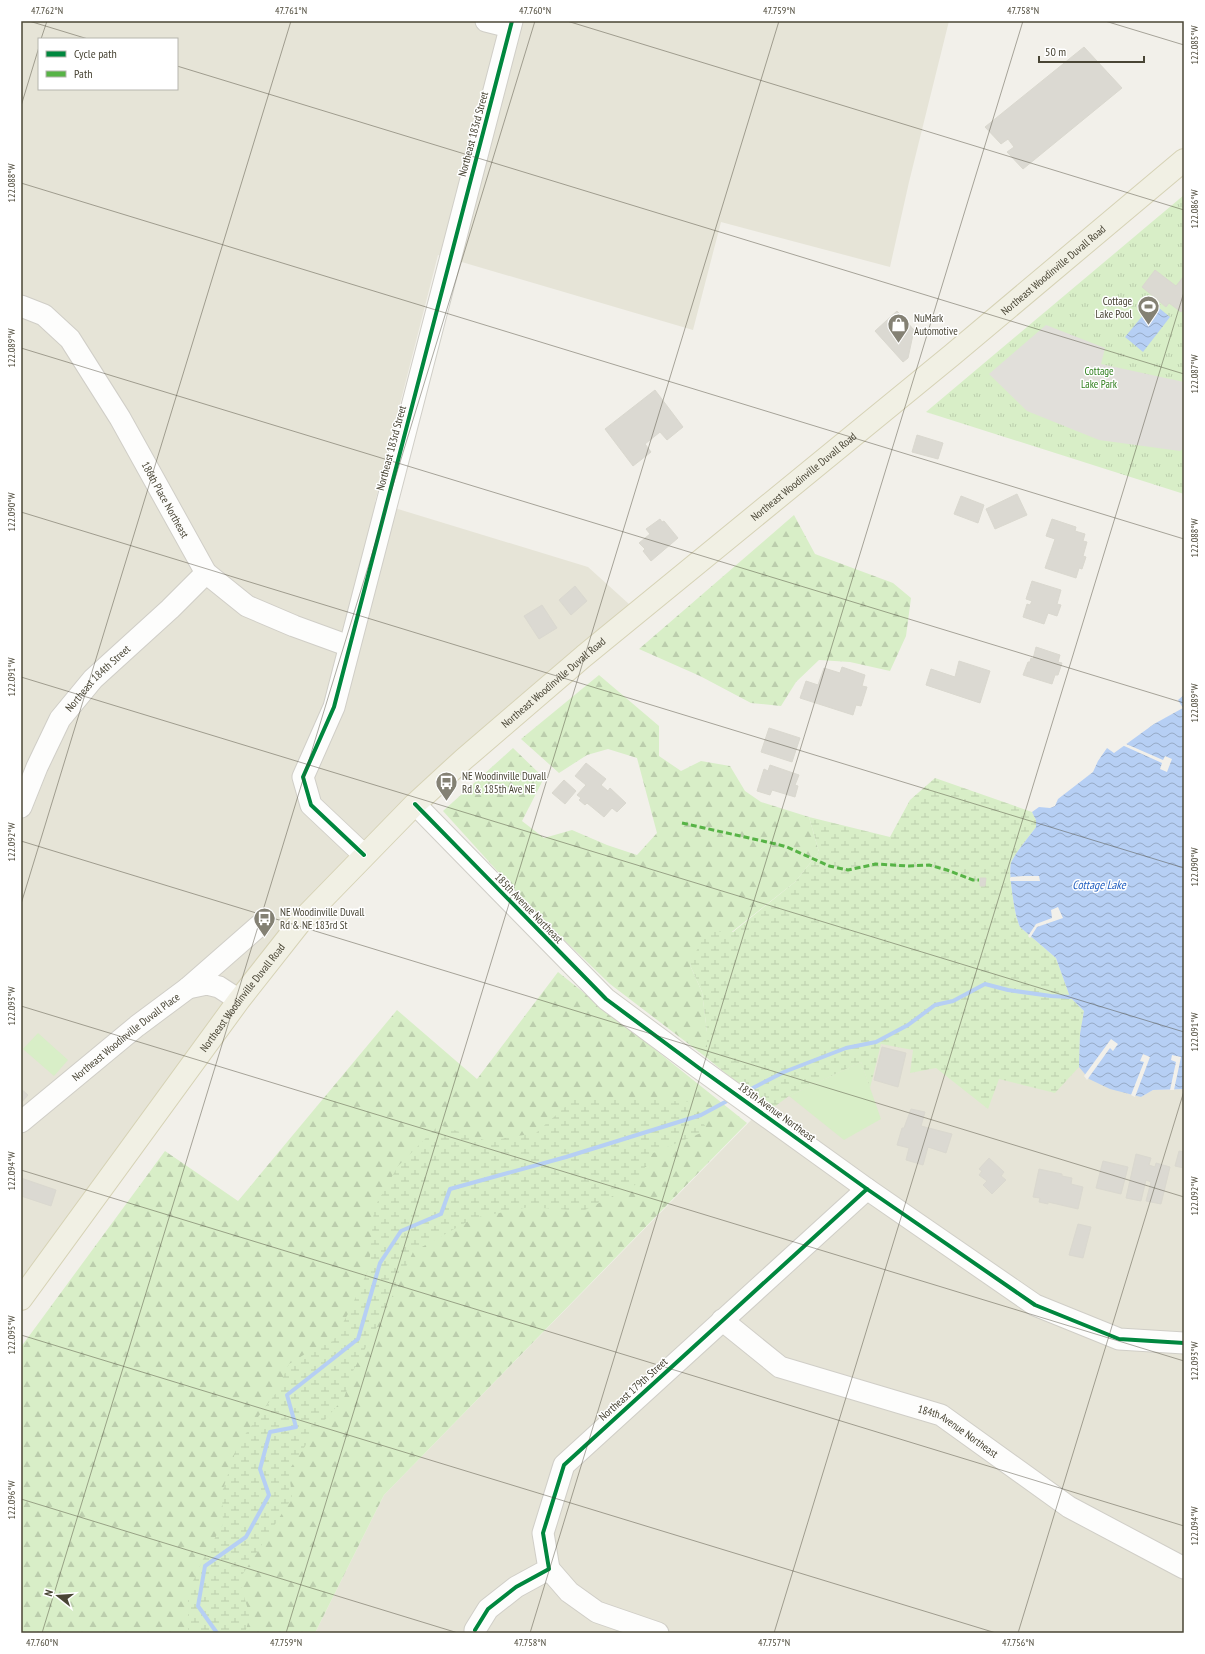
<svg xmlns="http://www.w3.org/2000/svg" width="1205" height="1654" font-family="'PT Sans Narrow',sans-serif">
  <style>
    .residential { fill: #e6e4d7; fill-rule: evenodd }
    .grass { fill: url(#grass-tufts) }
    .forest { fill: url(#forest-firs) }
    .wetland { fill: url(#wetland-marsh) }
    .garden { fill: #d8eec7 }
    .parking { fill: #e1dfda }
    .water { fill: url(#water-waves) }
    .pier { fill: #f2f0ea }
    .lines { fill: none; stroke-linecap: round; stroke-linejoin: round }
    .stream { stroke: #b6cff4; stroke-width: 4 }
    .building { fill: #dbd9d2; stroke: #dad8cf }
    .minor-casing { stroke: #d0cec7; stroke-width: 23 }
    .major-casing { stroke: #d6d2b5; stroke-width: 24 }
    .minor { stroke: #fdfdfc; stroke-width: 21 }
    .major { stroke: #f1f0e4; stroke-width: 22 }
    .quiet { stroke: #57b346; stroke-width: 3; stroke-dasharray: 6 3; stroke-linecap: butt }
    .cycleway-casing { stroke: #fff; stroke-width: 6 }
    .cycleway { stroke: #00873e; stroke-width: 4 }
    .ticks { fill: none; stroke: #494535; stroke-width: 1; stroke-opacity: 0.45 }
    .labels { text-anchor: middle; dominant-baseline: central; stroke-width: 3; stroke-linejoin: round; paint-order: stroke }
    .street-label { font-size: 11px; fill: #494535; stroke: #fff }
    .poi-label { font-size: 11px; fill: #494535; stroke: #fff; text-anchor: start }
    .park-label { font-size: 11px; fill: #338121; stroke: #fff }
    .water-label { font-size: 12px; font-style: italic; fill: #225fc0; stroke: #fff }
    .neatline { fill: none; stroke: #494535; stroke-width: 1.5 }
    .ticks-label { font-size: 10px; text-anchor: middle; fill: #494535 }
  </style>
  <defs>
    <pattern id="grass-tufts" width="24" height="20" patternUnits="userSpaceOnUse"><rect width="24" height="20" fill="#d8eec7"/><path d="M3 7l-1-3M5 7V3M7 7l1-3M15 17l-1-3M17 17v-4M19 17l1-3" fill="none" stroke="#bbcdac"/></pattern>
    <pattern id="forest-firs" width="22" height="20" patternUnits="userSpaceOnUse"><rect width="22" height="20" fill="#d8eec7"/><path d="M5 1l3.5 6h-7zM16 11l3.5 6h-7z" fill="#bbcdac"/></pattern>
    <pattern id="wetland-marsh" width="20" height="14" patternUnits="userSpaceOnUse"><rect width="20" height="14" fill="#d8eec7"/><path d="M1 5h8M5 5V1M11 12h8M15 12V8" fill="none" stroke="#bbcdac"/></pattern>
    <pattern id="water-waves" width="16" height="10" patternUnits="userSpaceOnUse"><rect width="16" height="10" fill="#b6cff4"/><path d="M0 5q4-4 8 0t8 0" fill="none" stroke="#96aac6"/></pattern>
  </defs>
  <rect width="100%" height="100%" fill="#f2f0ea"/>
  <g class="residential">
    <path d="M21,21H949L909,182L890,267L721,222L693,330L438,255L375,502L588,567L629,604L505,714L364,855L21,1299ZM39,39H177V89H39Z"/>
    <path d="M1027,933L1141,1097L1153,1090L1184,1089V1633H315L384,1495L760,1111Z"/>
  </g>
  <path class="grass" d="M1184,195V494L926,412Z"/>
  <g class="forest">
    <path d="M794,515L815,554L893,583L911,598L906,636L890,671L850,662L819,660L796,682L781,706L751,703L700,676L639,649Z"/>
    <path d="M599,675L659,726V756L681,771L701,761L730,766L745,791L761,802L809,817L819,852L795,882L690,965L702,992L707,1032V1058L610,984L530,907L443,811L513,748L544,778L522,821L544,838L572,830L607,845L637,855L657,833L637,758L608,749L587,755L559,773L521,739Z"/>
    <path d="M558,972L747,1123L384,1495L315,1633H21V1347L165,1151L238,1201L397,1010L477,1079Z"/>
  </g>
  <g class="wetland">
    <path d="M935,778L1032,812L1036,820V827C1031,834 1013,856 1011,863C1008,871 1015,918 1020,927L1056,958L1070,997L1084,1011L1080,1034L1079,1067L1055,1093L999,1079L988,1109L936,1068L910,1073L913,1050L881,1044L870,1088L861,1062L789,1096L770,1110L707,1058V1032L702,992L690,965L705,932H733L795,882L819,852L809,817L890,837L910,800Z"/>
    <path d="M575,1098L608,1100L644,1099L688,1102L708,1130L653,1153L635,1185L583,1211L529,1207L474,1218L413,1252L386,1310L353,1371L344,1398L316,1430L289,1470L292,1498L239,1580L250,1616L245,1633H188V1592L204,1557L223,1524L222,1492L238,1444L275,1394L289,1364L313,1349L333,1341L349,1312L369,1268L374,1208L398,1166L439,1125L487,1141L536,1133Z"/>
  </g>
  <g class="garden">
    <path d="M38,1033L68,1060L54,1076L23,1049Z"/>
    <path d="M861,1062L881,1119L844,1140L789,1096Z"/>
  </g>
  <path class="parking" d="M1046,325L1105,348L1101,364L1184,382V448L1180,451L1099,440L1027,411L989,374Z"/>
  <g class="water">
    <path d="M1153,303L1170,317L1143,352L1125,337Z"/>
    <path d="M1184,695V1089L1153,1090L1141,1097L1110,1089L1089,1079L1079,1067L1080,1034L1084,1011L1070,997L1056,958L1020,927C1015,918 1008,871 1011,863C1013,856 1031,834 1036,827V820L1032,812L1039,807L1050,808L1055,806L1058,799L1093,772L1098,761L1107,748L1114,753L1154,724L1183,708L1178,700Z"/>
  </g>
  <g class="pier">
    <path d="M1124,743L1163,760L1165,756L1172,759L1167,772L1160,769L1162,763L1122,745Z"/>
    <path d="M1024,876H1039L1040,881H1010V878L1011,877Z"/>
    <path d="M1058,907L1063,918L1037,927L1030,938L1028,936L1036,924L1052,918L1051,910Z"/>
    <path d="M1111,1039L1118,1044L1113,1051L1110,1048L1087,1080L1084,1076Z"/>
    <path d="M1143,1054L1150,1057L1135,1097L1131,1095L1144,1062L1140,1061Z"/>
    <path d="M1172,1055L1181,1057L1174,1090H1170L1176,1062L1171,1060Z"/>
  </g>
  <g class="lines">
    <g class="stream">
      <path d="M749,1090L784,1072L846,1048L876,1042L908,1025L935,1005L953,1001L985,984L1008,990L1051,996L1070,997"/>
      <path d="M217,1633L198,1606L205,1566L246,1537L269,1495L260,1469L270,1432L296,1427L287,1395L358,1339L380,1263L401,1231L441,1214L450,1189L566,1157L701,1115L727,1101"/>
    </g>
  </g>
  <g class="building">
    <path d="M1084,47L1122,88L1023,169L1007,152L1014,147L1008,139L1001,144L985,127Z"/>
    <path d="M1155,270L1176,286L1184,276V309L1181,312L1169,303L1166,307L1142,287Z"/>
    <path d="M897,311L914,330L908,358L903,362L875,331Z"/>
    <path d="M655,390L683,427L667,440L660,432L645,444L651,452L633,466L605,429Z"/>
    <path d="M917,435L943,443L938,459L912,452Z"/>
    <path d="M1017,494L1027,515L995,529L986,509Z"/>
    <path d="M961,496L984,505L978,523L954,514Z"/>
    <path d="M660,519L662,522L664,521L678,538L651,561L643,551L645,549L639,543L650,534L646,529Z"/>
    <path d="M1052,519L1076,527L1075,531L1085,534L1083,541L1087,542L1083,556L1086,557L1082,569L1079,568L1076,578L1045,568L1055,539L1046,536Z"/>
    <path d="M1032,581L1061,590L1057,604L1061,605L1057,616L1048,613L1044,624L1023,617L1027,604L1030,605L1032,601L1026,599Z"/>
    <path d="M575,586L587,601L571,615L559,600Z"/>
    <path d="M542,605L557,628L539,639L524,616Z"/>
    <path d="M1036,647L1060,655L1058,662L1062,663L1058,675H1055L1052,684L1023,675L1028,662H1030L1031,658L1033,659Z"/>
    <path d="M959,661L990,671L980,703L926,685L931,669L955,677Z"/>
    <path d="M842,667L865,675L862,686L867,687L861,706L856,705L853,715L800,698L806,681L818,685L824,668L840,673Z"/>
    <path d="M769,728L800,738L792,762L761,752Z"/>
    <path d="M586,763L606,779L601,785L608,791L610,788L626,803L617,812L612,808L604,817L587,803L585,805L579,800L581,798L577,795L586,785L575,776Z"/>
    <path d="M770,765L799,775L795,785L798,786L795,797L772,790L770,795L757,791L764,769L768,771Z"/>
    <path d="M564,780L576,791L565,804L552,793Z"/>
    <path d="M980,878H986L985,886H980Z"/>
    <path d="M882,1047L906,1053L898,1087L874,1080Z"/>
    <path d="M21,1089L28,1095L21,1103Z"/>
    <path d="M911,1109L925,1112L921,1126L952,1134L946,1153L928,1147L923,1165L906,1160L909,1148L897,1145L902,1128H904Z"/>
    <path d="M1179,1151L1184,1152V1168L1175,1166Z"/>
    <path d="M1136,1154L1151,1158L1149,1165L1155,1167L1156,1163L1170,1167L1161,1204L1146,1201L1151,1182L1146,1180L1141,1201L1126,1198Z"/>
    <path d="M989,1158L1004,1172L1001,1176L1006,1180L992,1194L983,1185L987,1181L979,1175L982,1171L979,1169Z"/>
    <path d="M1103,1161L1128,1167L1121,1194L1096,1188Z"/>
    <path d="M1039,1169L1062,1174V1176L1072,1178L1071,1184L1083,1187L1078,1209L1048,1202V1204L1039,1202L1040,1198L1033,1197Z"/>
    <path d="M21,1178L56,1190L51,1206L21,1196Z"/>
    <path d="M1078,1224L1091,1227L1083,1258L1069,1255Z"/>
  </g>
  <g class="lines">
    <defs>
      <g id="minor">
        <path d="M486,21L510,27"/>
        <path id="s1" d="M21,306L44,315L70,339L120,418L206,573L247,606L294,626L349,646"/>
        <path d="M415,804L606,999L699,1068L867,1189L1035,1305L1119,1339L1184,1343"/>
        <path id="s2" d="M21,807L37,767L60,719L93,679L170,609L206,573"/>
        <path d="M364,855L311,805L303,777L334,707L512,21"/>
        <path d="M188,988L260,925"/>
        <path id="s3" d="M21,1122L137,1026L188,988L207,984L219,987L239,1000"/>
        <path id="s4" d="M722,1320L780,1367L941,1415L1069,1507L1184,1568"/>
        <path d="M549,1569L569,1592L597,1612L658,1633"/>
        <path d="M475,1630L488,1609L516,1587L549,1569L543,1533L564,1465L867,1189"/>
      </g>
      <g id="major">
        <path id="s5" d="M21,1299L239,1000L302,920L415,804L464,759L584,656L952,355L1184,160"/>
      </g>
    </defs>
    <use href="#minor" class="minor-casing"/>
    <use href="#major" class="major-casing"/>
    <use href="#minor" class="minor"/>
    <use href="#major" class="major"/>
    <path class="quiet" d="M682,823L776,844L787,847L829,866L848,870L876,864L909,866L929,865L947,870L973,880H979"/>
    <defs>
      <g id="cycleway">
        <path d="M415,804L606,999L699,1068L867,1189L1035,1305L1119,1339L1184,1343"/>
        <path d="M364,855L311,805L303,777L334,707L512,21"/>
        <path d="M475,1630L488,1609L516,1587L549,1569L543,1533L564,1465L867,1189"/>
      </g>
    </defs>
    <use href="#cycleway" class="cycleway-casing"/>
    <use href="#cycleway" class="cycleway"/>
  </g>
  <path class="ticks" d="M29,21L88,39M567,21L1184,210M1105,21L1184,45M41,39L47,21M177,66L1184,374M21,106L39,47M21,183L1184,539M21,348L1184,703M21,512L1184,868M21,677L1184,1032M21,841L1184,1197M21,904L291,21M21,1006L1184,1361M21,1170L1184,1526M21,1335L996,1633M21,1499L458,1633M42,1633L535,21M286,1633L779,21M530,1633L1023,21M774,1633L1184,292M1018,1633L1184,1091"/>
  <defs>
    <symbol id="stadium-pin" viewBox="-11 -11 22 30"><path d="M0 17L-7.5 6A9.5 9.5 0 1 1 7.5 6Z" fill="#848174" stroke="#fff"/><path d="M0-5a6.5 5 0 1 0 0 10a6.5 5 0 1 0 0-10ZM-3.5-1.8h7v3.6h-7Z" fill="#fff"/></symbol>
    <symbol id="shop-pin" viewBox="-11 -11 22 30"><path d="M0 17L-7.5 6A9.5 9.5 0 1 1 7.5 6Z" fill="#848174" stroke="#fff"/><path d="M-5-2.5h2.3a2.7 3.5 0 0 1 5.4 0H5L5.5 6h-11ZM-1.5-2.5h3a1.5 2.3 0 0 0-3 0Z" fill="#fff"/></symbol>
    <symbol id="bus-pin" viewBox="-11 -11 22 30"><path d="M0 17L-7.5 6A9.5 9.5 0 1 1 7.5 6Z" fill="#848174" stroke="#fff"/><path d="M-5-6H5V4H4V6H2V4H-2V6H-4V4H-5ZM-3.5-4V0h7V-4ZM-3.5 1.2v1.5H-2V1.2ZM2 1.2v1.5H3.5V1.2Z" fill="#fff"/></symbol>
  </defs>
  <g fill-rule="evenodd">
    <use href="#stadium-pin" x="1136" y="294" width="25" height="34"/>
    <use href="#shop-pin" x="886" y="312" width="25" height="34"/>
    <use href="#bus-pin" x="434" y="770" width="25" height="34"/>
    <use href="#bus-pin" x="252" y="906" width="25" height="34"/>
  </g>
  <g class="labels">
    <g class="street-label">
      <text transform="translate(473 134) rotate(-75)">Northeast 183rd Street</text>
      <text stroke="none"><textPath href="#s5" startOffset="1466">Northeast Woodinville Duvall Road</textPath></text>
      <text transform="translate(391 448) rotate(-75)">Northeast 183rd Street</text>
      <text stroke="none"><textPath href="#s5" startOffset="1142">Northeast Woodinville Duvall Road</textPath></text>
      <text stroke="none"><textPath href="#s1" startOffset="247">186th Place Northeast</textPath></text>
      <text stroke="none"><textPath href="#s2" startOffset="152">Northeast 184th Street</textPath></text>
      <text stroke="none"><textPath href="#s5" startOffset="818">Northeast Woodinville Duvall Road</textPath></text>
      <text transform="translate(529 908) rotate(46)">185th Avenue Northeast</text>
      <text stroke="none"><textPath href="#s5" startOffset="374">Northeast Woodinville Duvall Road</textPath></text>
      <text stroke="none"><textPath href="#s3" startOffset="135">Northeast Woodinville Duvall Place</textPath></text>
      <text transform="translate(777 1112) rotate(36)">185th Avenue Northeast</text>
      <text transform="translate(633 1389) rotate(-42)">Northeast 179th Street</text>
      <text stroke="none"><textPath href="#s4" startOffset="265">184th Avenue Northeast</textPath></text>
    </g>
    <g class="poi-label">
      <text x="1132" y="301" text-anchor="end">Cottage<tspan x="1132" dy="13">Lake Pool</tspan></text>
      <text x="914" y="318">NuMark<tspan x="914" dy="13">Automotive</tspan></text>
      <text x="462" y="776">NE Woodinville Duvall<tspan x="462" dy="13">Rd &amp; 185th Ave NE</tspan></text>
      <text x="280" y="912">NE Woodinville Duvall<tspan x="280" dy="13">Rd &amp; NE 183rd St</tspan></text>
    </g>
    <g class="park-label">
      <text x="1099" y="371">Cottage<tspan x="1099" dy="13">Lake Park</tspan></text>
    </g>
    <g class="water-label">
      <text x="1099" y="884">Cottage Lake</text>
    </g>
  </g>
  <rect width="1205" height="1654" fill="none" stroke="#ffffff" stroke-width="44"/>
  <rect x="38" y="38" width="140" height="52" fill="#ffffff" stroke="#b6b5ae"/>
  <rect x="46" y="51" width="20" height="6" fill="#00873e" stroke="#b6b5ae"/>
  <text x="74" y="58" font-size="12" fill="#494535">Cycle path</text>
  <rect x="46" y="71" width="20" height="6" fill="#57b346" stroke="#b6b5ae"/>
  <text x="74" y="78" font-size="12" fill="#494535">Path</text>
  <g transform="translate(58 1596) rotate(287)" stroke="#ffffff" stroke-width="3" paint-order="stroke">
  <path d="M0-3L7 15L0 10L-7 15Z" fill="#494535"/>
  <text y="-6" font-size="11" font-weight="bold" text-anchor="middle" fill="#494535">N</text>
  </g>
  <path d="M1039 56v6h105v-6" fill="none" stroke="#494535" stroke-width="2"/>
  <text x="1045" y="56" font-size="12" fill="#494535" stroke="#ffffff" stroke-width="3" paint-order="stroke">50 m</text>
  <rect x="22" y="22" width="1161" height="1610" class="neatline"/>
  <g class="ticks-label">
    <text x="47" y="14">47.762°N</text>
    <text x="291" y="14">47.761°N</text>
    <text x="535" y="14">47.760°N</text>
    <text x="779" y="14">47.759°N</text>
    <text x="1023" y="14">47.758°N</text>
    <text transform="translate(1194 45) rotate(-90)" y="4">122.085°W</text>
    <text transform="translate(11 183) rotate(-90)" y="4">122.088°W</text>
    <text transform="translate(1194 209) rotate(-90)" y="4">122.086°W</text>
    <text transform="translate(11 348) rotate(-90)" y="4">122.089°W</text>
    <text transform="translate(1194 374) rotate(-90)" y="4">122.087°W</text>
    <text transform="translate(11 512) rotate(-90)" y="4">122.090°W</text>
    <text transform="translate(1194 538) rotate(-90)" y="4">122.088°W</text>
    <text transform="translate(11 677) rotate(-90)" y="4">122.091°W</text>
    <text transform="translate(1194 703) rotate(-90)" y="4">122.089°W</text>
    <text transform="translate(11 842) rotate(-90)" y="4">122.092°W</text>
    <text transform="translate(1194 867) rotate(-90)" y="4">122.090°W</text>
    <text transform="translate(11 1006) rotate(-90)" y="4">122.093°W</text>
    <text transform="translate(1194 1032) rotate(-90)" y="4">122.091°W</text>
    <text transform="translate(11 1171) rotate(-90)" y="4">122.094°W</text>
    <text transform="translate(1194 1196) rotate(-90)" y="4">122.092°W</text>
    <text transform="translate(11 1335) rotate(-90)" y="4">122.095°W</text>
    <text transform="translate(1194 1361) rotate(-90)" y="4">122.093°W</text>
    <text transform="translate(11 1500) rotate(-90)" y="4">122.096°W</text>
    <text transform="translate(1194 1526) rotate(-90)" y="4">122.094°W</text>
    <text x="42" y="1646">47.760°N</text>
    <text x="286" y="1646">47.759°N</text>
    <text x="530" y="1646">47.758°N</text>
    <text x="774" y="1646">47.757°N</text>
    <text x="1018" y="1646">47.756°N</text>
  </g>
</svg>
